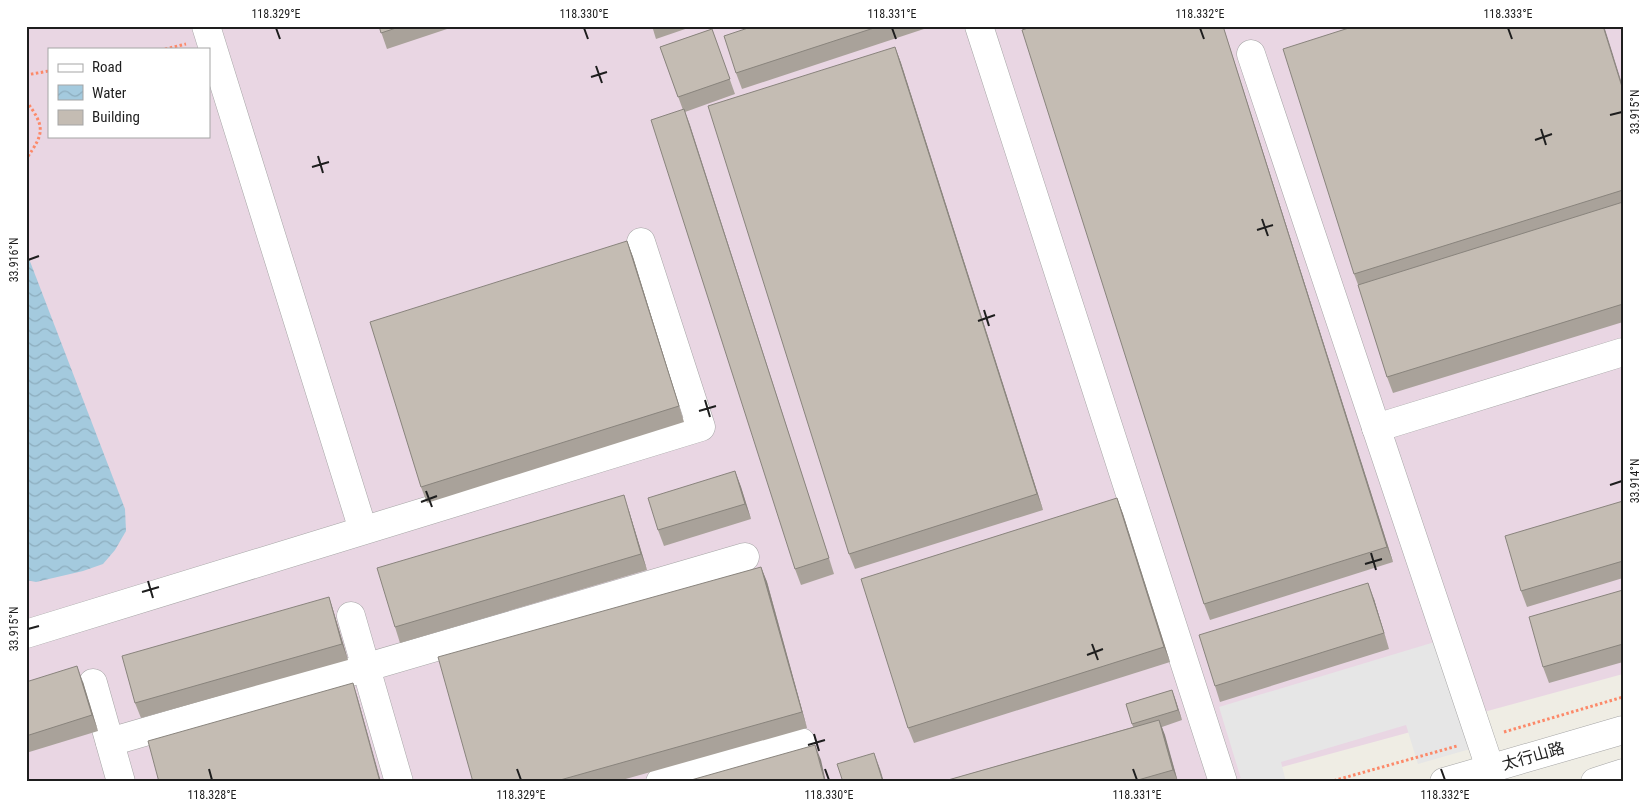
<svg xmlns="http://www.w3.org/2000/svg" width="1649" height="808" font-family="'Roboto Condensed','Noto Sans SC',sans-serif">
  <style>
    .industrial { fill: #e9d6e3; fill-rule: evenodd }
    .parking { fill: #e6e6e6 }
    .water { fill: url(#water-waves) }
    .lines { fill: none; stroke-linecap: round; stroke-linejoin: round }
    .minor-casing { stroke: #a5a5a5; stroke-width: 29 }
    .path { stroke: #fc8969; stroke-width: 3; stroke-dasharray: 2.5 2.5; stroke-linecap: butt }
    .minor { stroke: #fff; stroke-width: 28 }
    .wall { fill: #a9a29a }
    .shaded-wall { fill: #89847d }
    .building { fill: #c4bcb3; stroke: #89847d }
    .ticks { fill: none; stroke: #1e1e1e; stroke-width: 2 }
    .labels { text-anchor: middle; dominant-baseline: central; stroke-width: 4; stroke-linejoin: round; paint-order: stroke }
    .street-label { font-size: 16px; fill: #1e1e1e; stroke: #fff }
    .neatline { fill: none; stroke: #1e1e1e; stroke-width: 2 }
    .ticks-label { font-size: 12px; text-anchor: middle; fill: #1e1e1e }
  </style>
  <defs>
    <pattern id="water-waves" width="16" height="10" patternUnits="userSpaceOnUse" patternTransform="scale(1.25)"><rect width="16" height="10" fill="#a4cade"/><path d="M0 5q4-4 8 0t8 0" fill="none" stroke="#8dadbe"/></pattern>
  </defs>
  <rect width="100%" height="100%" fill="#efede4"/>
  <path class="industrial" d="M26,26H1623V674L1227,782H26ZM49,49H209V136H49Z"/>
  <path class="parking" d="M1438,641L1470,749L1418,764L1406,725L1281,762L1286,782H1242L1219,707Z"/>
  <path class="water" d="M26,251L125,509L126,531L115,550L103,564L83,571L36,582L26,580Z"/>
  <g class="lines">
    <defs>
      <g id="minor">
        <path d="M206,26L363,530"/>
        <path d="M979,26L1223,782"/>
        <path d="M1251,54L1490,768"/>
        <path d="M1376,428L1623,352"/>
        <path d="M351,616L399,782"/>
        <path d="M26,634L701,427L641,242"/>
        <path d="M93,683L121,782"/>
        <path d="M110,742L745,557"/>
        <path d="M660,782L801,742"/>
        <path d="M1444,782L1623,730"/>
        <path d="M1595,782L1623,773"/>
      </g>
    </defs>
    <use href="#minor" class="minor-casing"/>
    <g class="path">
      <path d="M165,49L186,44"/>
      <path d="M26,75L49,71"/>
      <path d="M26,101C45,126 45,133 26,159"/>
      <path d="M1504,732L1623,697"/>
      <path d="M1329,782L1457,746"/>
    </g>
    <use href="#minor" class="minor"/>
  </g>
  <g class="wall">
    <path d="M379,26H456L387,49Z"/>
    <path d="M652,26H694L656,39Z"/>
    <path d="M754,26H933L742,89L736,73Z"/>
    <path d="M1034,26H1223L1393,562L1210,620L1204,604Z"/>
    <path d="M712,29L735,94L685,112L834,574L801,585L795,569L683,110L660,47Z"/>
    <path d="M895,47L901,63L1043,510L855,569L849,554Z"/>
    <path d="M1623,87V322L1393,393L1387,377L1360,290L1354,274Z"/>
    <path d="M627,241L633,257L684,422L427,503L421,487Z"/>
    <path d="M735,471L741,487L751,519L664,546L658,530Z"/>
    <path d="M1117,498L1123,514L1170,662L914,743L908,728Z"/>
    <path d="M1623,501V578L1527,607L1521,591Z"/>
    <path d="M629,511L647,570L400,643L395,627Z"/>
    <path d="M761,567L767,582L807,728L615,782H473Z"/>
    <path d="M1623,590V662L1549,683L1543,667Z"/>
    <path d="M329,597L334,613L348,660L141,718L135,703Z"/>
    <path d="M1374,599L1389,649L1220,702L1215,686Z"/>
    <path d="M26,682H83L98,731L26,753Z"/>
    <path d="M1172,690L1182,720L1162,727L1178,782H941L1133,727L1126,704Z"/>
  </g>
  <g class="shaded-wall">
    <path d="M1223,26L1393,562L1387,547Z"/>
    <path d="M1603,26H1604L1623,87V90Z"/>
    <path d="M895,47L901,63L1043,510L1037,494Z"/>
    <path d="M684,109L690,125L834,574L829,558Z"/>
    <path d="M627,241L633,257L684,422L679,406Z"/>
    <path d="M735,471L741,487L751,519L745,504Z"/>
    <path d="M624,495L629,511L647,570L641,554Z"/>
    <path d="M1117,498L1123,514L1170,662L1164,647Z"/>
    <path d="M761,567L767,582L807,728L802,712Z"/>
    <path d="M1368,583L1374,599L1389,649L1384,633Z"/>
    <path d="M329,597L334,613L348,660L342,644Z"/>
    <path d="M77,666L83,682L98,731L92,715Z"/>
    <path d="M353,683L358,699L381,782H380Z"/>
    <path d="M1172,690L1176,701L1182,720L1178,710Z"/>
    <path d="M1159,720L1165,735L1178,782L1173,770Z"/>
    <path d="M815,745L821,760L826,782H825Z"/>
    <path d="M874,753L880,769L884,782H883Z"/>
  </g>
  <g class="building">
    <path d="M379,26H402L381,33Z"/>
    <path d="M754,26H880L736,73L724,36Z"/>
    <path d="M1034,26H1223L1387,547L1204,604L1022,30Z"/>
    <path d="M1355,26H1603L1623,90V190L1354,274L1283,49Z"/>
    <path d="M712,29L730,79L678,97L660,47Z"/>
    <path d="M895,47L1037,494L849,554L708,106Z"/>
    <path d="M684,109L829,558L795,569L651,120Z"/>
    <path d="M1623,202V304L1387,377L1358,285Z"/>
    <path d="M627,241L679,406L421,487L370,322Z"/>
    <path d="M735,471L745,504L658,530L648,498Z"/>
    <path d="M624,495L641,554L395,627L377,568Z"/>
    <path d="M1117,498L1164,647L908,728L861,579Z"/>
    <path d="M1623,501V561L1521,591L1505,536Z"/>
    <path d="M761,567L802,712L553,782H473L438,657Z"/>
    <path d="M1368,583L1384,633L1215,686L1199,635Z"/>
    <path d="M1623,590V644L1543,667L1529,617Z"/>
    <path d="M329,597L342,644L135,703L122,656Z"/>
    <path d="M77,666L92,715L26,736V682Z"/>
    <path d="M353,683L380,782H159L148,741Z"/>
    <path d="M1172,690L1178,710L1132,724L1126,704Z"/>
    <path d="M1159,720L1173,770L1131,782H941Z"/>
    <path d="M815,745L825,782H684Z"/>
    <path d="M874,753L883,782H843L837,764Z"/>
  </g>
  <path class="ticks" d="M276,28L280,39M584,28L588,39M892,28L896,39M1200,28L1204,39M1508,28L1512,39M596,66L602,83M591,77L607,72M1610,115L1622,112M1541,129L1546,145M1535,140L1552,134M318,156L323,173M312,167L329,162M1262,219L1268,236M1257,230L1273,225M28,260L39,256M984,310L989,326M978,321L995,315M705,400L710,417M699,411L716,406M1610,485L1622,481M426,491L432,507M421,502L437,496M1371,553L1376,570M1365,564L1382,559M148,581L153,598M142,592L159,587M28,629L39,626M1092,644L1098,660M1087,655L1103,649M814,734L819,751M808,745L825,740M209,769L212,780M517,769L521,780M825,769L829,780M1133,769L1137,780M1441,769L1445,780"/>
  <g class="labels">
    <g class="street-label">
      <text transform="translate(1533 756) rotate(-16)">太行山路</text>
    </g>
  </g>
  <rect width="1649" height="808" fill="none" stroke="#ffffff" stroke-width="55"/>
  <rect x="48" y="48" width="162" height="90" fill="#ffffff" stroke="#a5a5a5"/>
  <rect x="58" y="64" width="25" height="8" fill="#ffffff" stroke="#a5a5a5"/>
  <text x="92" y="72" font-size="15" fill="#1e1e1e">Road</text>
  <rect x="58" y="85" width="25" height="15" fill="url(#water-waves)" stroke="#a5a5a5"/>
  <text x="92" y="98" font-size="15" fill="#1e1e1e">Water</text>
  <rect x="58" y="110" width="25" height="15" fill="#c4bcb3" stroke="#a5a5a5"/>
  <text x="92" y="122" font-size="15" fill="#1e1e1e">Building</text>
  <rect x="28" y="28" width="1594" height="752" class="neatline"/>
  <g class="ticks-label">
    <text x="276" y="18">118.329°E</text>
    <text x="584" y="18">118.330°E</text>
    <text x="892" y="18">118.331°E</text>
    <text x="1200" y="18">118.332°E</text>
    <text x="1508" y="18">118.333°E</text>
    <text transform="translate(1635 112) rotate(-90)" y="4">33.915°N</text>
    <text transform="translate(14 260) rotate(-90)" y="4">33.916°N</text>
    <text transform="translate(1635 481) rotate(-90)" y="4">33.914°N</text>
    <text transform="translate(14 629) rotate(-90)" y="4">33.915°N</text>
    <text x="212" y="799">118.328°E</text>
    <text x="521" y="799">118.329°E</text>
    <text x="829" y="799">118.330°E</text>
    <text x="1137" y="799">118.331°E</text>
    <text x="1445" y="799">118.332°E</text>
  </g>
</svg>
